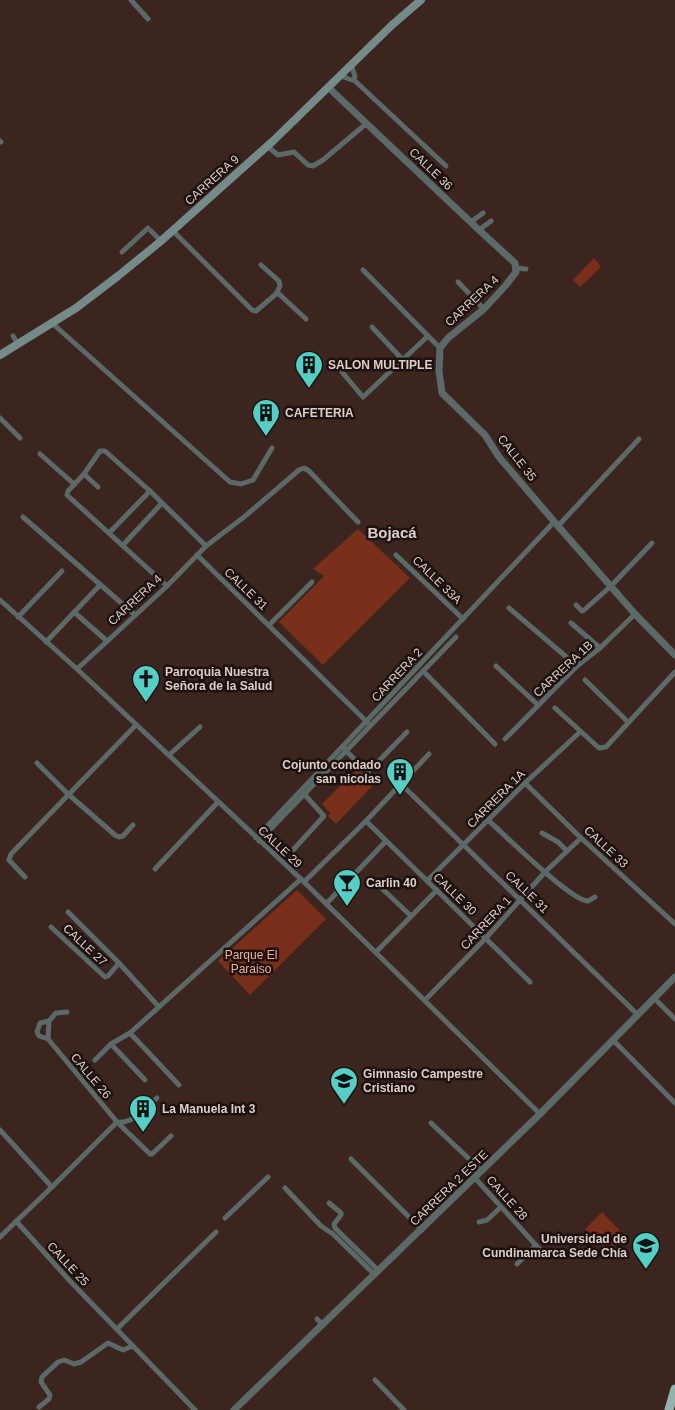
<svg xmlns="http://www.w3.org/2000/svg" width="675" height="1410" font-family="Helvetica,sans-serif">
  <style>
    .green { fill: #792f19 }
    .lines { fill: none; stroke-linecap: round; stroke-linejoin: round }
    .minor { stroke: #5b6968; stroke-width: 5 }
    .tertiary { stroke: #5b6968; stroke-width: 7 }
    .secondary { stroke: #758b89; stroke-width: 8 }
    .trunk { stroke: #92b2ae; stroke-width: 9 }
    .labels { text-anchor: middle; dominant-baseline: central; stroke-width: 5; stroke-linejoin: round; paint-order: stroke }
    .street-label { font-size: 12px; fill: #decec9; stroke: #1c110e }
    .poi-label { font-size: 12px; font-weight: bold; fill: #decec9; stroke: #1c110e; text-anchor: start }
    .park-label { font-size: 12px; fill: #f4ac98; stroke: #1c110e }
    .quarter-label { font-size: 15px; font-weight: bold; fill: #decec9; stroke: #1c110e }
  </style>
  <rect width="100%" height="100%" fill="#3c251e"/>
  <g class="green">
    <path d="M594,258L601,267L580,287L573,280Z"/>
    <path d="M358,529L410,578L323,665L279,622L324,576L313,569Z"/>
    <path d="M358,768L374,784L336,824L328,816L330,813L322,804Z"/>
    <path d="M297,890L326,919L250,995L218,961Z"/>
    <path d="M602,1212L625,1236L608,1252L585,1229Z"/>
  </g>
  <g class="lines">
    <g class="minor">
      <path d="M131,0L148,19"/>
      <path d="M351,65L355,76L354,80"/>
      <path d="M341,76L352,80H354L446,166"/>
      <path d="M0,141L1,142"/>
      <path d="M267,146L278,155L294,152L308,165L313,166L323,160L367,123"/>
      <path d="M471,222L483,213"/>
      <path d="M172,230L252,310L256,311L276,294L280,286L279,281L261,265"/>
      <path d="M479,230L491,221"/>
      <path d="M151,231L161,241"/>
      <path d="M122,252L148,228"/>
      <path d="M517,268L526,269"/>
      <path d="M363,270L440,348"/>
      <path d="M458,282L484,309"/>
      <path d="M276,294H279L306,319"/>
      <path d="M52,323L230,482L241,484L253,480L272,448"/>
      <path d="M372,327L403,360"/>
      <path d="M13,336L18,344"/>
      <path d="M342,372L363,397L428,336"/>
      <path d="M0,418L20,438"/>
      <path d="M40,454L74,484"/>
      <path d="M84,474L98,487"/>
      <path d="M23,517L135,615"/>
      <path d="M558,526L639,439"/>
      <path d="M109,533L150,491"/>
      <path d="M123,545L162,503"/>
      <path d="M197,555L368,723"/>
      <path d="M396,555L463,619"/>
      <path d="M167,586L67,495L68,491L84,474L100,451H105L150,491L206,546"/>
      <path d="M0,600L77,669L304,882L540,1114"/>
      <path d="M576,605L582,611L584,610L611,586L652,543"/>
      <path d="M509,608L577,666"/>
      <path d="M74,612L107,641"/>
      <path d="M18,617L62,571"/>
      <path d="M571,623L600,648"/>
      <path d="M269,625L312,582"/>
      <path d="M46,642L100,585"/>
      <path d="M496,666L538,705"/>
      <path d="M77,669L167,586L206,546L244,517L299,470L304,468L309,471L358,522"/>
      <path d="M423,671L495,744"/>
      <path d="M585,680L628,722"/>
      <path d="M555,708L599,748L606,747L675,672"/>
      <path d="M407,732L368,772L346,751L456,637"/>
      <path d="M505,739L577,666L600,648L635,614"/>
      <path d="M169,755L200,727"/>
      <path d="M37,763L68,794L115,835L119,837L123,836L133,825"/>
      <path d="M525,783L581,838L675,924"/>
      <path d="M401,784L638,1015"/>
      <path d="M366,821L530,982"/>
      <path d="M489,821C505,835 571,901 588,901L595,897"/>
      <path d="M542,833L558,842L567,851"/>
      <path d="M256,838L343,746"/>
      <path d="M259,841L346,751L343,746L554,522"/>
      <path d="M293,850L324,816L304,794"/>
      <path d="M155,869L218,802"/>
      <path d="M25,877L9,860L11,854L136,725"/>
      <path d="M373,880L411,916"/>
      <path d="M427,881L525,783L580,732"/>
      <path d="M304,882L366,821L429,754"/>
      <path d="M326,904L386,841"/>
      <path d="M68,912L119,963L159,1007"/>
      <path d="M51,927L105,977L108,976L119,963"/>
      <path d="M376,952L437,890"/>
      <path d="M654,998L675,1019"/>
      <path d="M425,1000L486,938L545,872L581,838"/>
      <path d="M67,1012L56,1013L49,1021L48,1039L117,1122L150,1154H152L171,1136"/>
      <path d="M130,1033L179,1085"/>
      <path d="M48,1039L39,1036L37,1032L40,1023L49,1021"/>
      <path d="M613,1040L675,1103"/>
      <path d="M111,1044L145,1080"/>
      <path d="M95,1060L111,1044L130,1033L301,879"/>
      <path d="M431,1123L482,1171"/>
      <path d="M0,1130L52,1187L0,1237"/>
      <path d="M351,1159L422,1230"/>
      <path d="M475,1178L543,1253"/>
      <path d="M52,1187L117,1122C133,1124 146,1108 157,1098"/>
      <path d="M285,1188L321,1226L333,1234L375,1275"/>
      <path d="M329,1203L341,1213V1215L334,1224L335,1228L379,1271"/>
      <path d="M225,1218L268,1177"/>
      <path d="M16,1221L69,1280L195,1410"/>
      <path d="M479,1222L487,1220L501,1207"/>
      <path d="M517,1264L536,1245"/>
      <path d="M317,1319L323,1325"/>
      <path d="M117,1329L216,1232"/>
      <path d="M375,1380L404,1410"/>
      <path d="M39,1407L49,1399L50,1395L41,1382L42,1377L58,1362L64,1360L74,1364L81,1362L108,1343L123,1350L133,1346"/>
    </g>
    <g class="tertiary">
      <path d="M329,88L479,230L515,263L516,272L506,285L484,309L448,338L440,348L439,371L442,393L485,435L499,457L558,526L635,614L675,655"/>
      <path d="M234,1410L540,1114L675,977"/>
    </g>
    <path class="secondary" d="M0,355L76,308L118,276L161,241L273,141L392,25L421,0"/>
    <path class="trunk" d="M669,1410L675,1389"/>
  </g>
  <defs>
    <symbol id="building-pin" viewBox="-11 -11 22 30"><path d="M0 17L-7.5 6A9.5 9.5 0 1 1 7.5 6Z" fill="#55cec6" stroke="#1c110e"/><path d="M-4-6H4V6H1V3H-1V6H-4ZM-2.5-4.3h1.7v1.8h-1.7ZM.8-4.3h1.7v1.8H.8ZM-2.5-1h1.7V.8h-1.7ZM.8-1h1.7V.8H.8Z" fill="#111"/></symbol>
    <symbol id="church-pin" viewBox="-11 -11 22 30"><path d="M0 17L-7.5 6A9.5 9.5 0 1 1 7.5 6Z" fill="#55cec6" stroke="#1c110e"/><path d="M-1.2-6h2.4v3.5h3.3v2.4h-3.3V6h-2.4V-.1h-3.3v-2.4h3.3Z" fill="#111"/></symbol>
    <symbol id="bar-pin" viewBox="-11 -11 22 30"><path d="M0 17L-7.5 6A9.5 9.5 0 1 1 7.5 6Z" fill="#55cec6" stroke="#1c110e"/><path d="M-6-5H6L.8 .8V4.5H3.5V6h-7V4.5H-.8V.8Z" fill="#111"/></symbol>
    <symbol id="school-pin" viewBox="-11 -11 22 30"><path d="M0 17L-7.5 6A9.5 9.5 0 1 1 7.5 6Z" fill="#55cec6" stroke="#1c110e"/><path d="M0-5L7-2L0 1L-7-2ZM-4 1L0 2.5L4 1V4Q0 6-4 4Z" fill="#111"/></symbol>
    <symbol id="university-pin" viewBox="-11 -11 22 30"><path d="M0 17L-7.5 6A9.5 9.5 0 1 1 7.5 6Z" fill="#55cec6" stroke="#1c110e"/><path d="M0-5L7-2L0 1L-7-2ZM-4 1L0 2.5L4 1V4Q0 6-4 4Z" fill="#111"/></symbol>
  </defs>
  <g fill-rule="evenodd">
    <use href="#building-pin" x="293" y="349" width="32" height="43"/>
    <use href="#building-pin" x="250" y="397" width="32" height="43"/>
    <use href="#church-pin" x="130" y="663" width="32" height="43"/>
    <use href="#building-pin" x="384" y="756" width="32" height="43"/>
    <use href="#bar-pin" x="331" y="867" width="32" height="43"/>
    <use href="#school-pin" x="328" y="1065" width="32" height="43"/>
    <use href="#building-pin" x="127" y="1093" width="32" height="43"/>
    <use href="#university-pin" x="630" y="1230" width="32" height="43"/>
  </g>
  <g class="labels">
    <g class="street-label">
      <text transform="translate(431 169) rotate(44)">CALLE 36</text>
      <text transform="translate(212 180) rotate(-42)">CARRERA 9</text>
      <text transform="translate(472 301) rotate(-43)">CARRERA 4</text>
      <text transform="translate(517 458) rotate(52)">CALLE 35</text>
      <text transform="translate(437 580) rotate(44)">CALLE 33A</text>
      <text transform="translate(246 589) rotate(44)">CALLE 31</text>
      <text transform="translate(135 600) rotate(-43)">CARRERA 4</text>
      <text transform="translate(563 669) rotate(-43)">CARRERA 1B</text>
      <text transform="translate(397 675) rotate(-47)">CARRERA 2</text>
      <text transform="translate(496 799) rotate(-45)">CARRERA 1A</text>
      <text transform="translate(280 847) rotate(43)">CALLE 29</text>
      <text transform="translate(606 847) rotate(43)">CALLE 33</text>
      <text transform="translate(527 892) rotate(44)">CALLE 31</text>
      <text transform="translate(455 894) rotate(44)">CALLE 30</text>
      <text transform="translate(486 923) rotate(-47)">CARRERA 1</text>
      <text transform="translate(85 945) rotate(43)">CALLE 27</text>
      <text transform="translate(91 1076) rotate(50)">CALLE 26</text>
      <text transform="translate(449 1188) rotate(-44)">CARRERA 2 ESTE</text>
      <text transform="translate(507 1198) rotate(48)">CALLE 28</text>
      <text transform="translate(68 1264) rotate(47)">CALLE 25</text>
    </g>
    <g class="poi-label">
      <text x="328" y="365">SALON MULTIPLE</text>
      <text x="285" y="413">CAFETERIA</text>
      <text x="165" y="672">Parroquia Nuestra<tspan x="165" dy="14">Señora de la Salud</tspan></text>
      <text x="381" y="765" text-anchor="end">Cojunto condado<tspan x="381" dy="14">san nicolas</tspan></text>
      <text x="366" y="883">Carlin 40</text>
      <text x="363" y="1074">Gimnasio Campestre<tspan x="363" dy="14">Cristiano</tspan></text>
      <text x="162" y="1109">La Manuela Int 3</text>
      <text x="627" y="1239" text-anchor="end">Universidad de<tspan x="627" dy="14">Cundinamarca Sede Chía</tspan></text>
    </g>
    <g class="park-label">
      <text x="251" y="955">Parque El<tspan x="251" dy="14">Paraiso</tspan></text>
    </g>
    <g class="quarter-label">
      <text x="392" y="532">Bojacá</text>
    </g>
  </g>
</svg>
